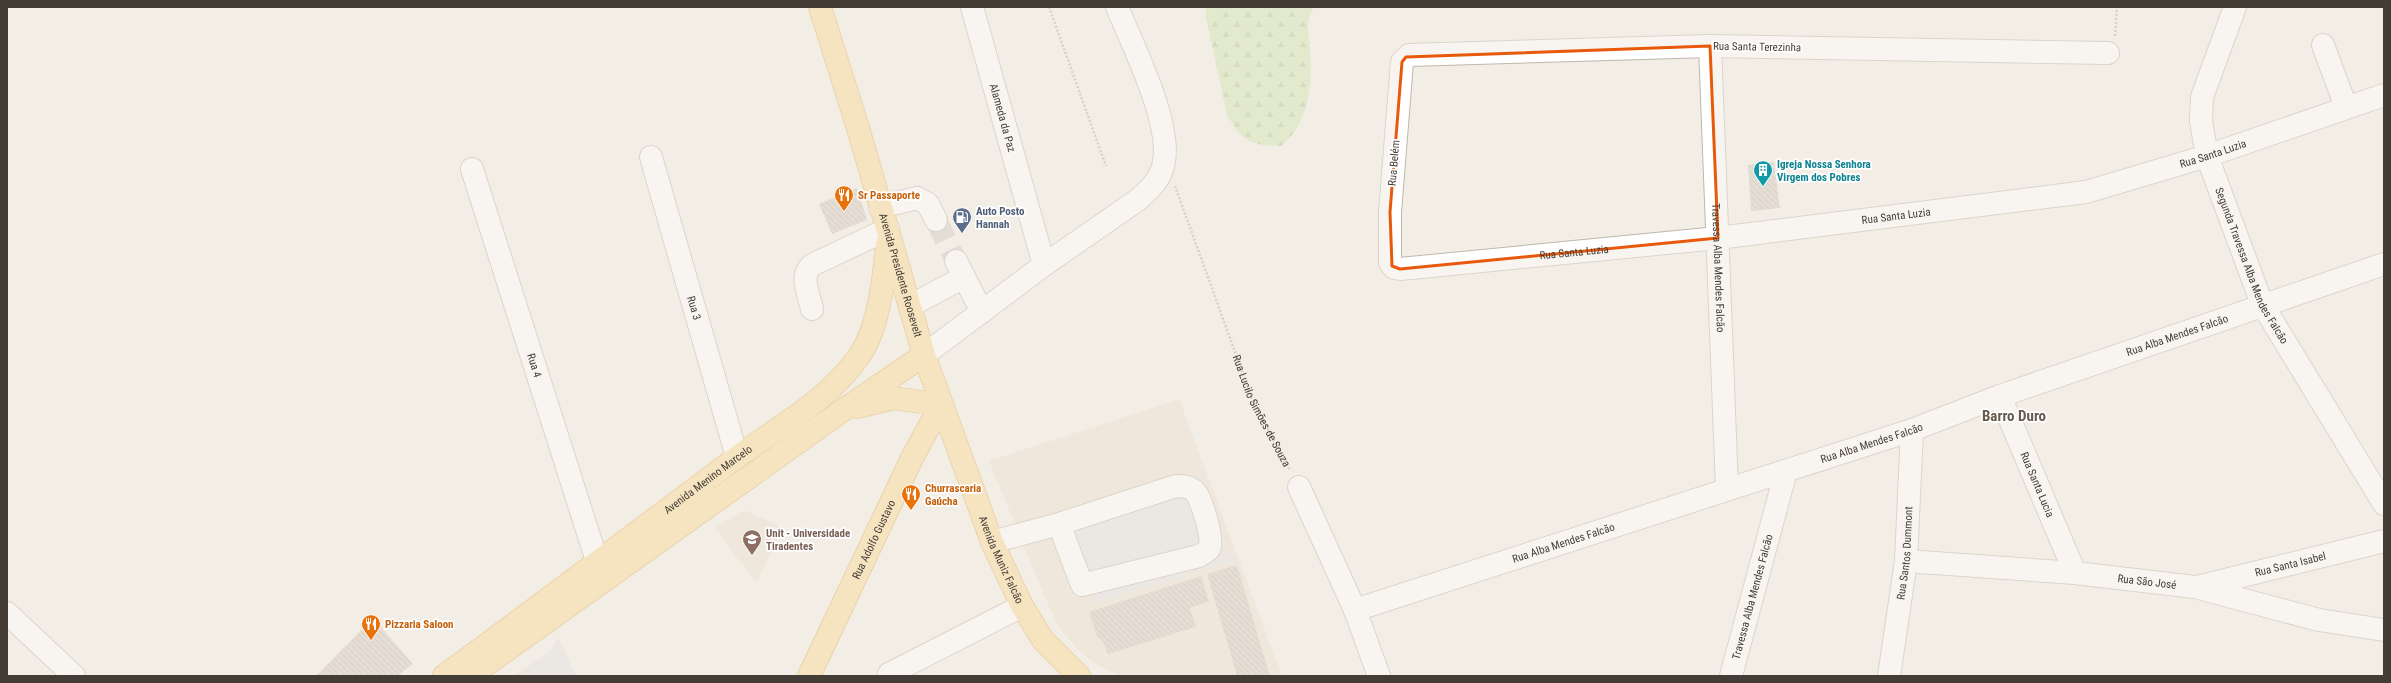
<svg xmlns="http://www.w3.org/2000/svg" width="2391" height="683" font-family="'Roboto Condensed',sans-serif">
  <style>
    .education { fill: #eae1cf }
    .forest { fill: url(#forest-firs) }
    .parking { fill: #e2e0dd }
    .building { fill: url(#building-back-hatch) }
    .lines { fill: none; stroke-linecap: round; stroke-linejoin: round }
    .minor-tunnel { stroke: #cfcac2; stroke-width: 22; stroke-dasharray: 22 11; stroke-linecap: butt }
    .minor-casing { stroke: #c0b7ab; stroke-width: 24 }
    .major-casing { stroke: #dfb565; stroke-width: 24 }
    .path { stroke: #beaf99; stroke-width: 2.5; stroke-dasharray: 2 2; stroke-linecap: butt }
    .minor { stroke: #fff; stroke-width: 22 }
    .major { stroke: #fad995; stroke-width: 22 }
    .marked { fill: none; stroke: #e8590c; stroke-width: 3; stroke-linejoin: round }
    .labels { text-anchor: middle; dominant-baseline: central; stroke-width: 3.5; stroke-linejoin: round; paint-order: stroke }
    .street-label { font-size: 11px; fill: #443d35; stroke: #fff }
    .culture-label { font-size: 11px; font-weight: bold; fill: #0d838f; stroke: #fff; text-anchor: start }
    .food-label { font-size: 11px; font-weight: bold; fill: #c56008; stroke: #fff; text-anchor: start }
    .service-label { font-size: 11px; font-weight: bold; fill: #4e5e75; stroke: #fff; text-anchor: start }
    .education-label { font-size: 11px; font-weight: bold; fill: #785e54; stroke: #fff; text-anchor: start }
    .district-label { font-size: 15px; font-weight: bold; fill: #665a4c; stroke: #fff }
  </style>
  <defs>
    <pattern id="forest-firs" width="22" height="20" patternUnits="userSpaceOnUse"><rect width="22" height="20" fill="#cfe5ae"/><path d="M5 1l3.5 6h-7zM16 11l3.5 6h-7z" fill="#b3c596"/></pattern>
    <pattern id="building-back-hatch" width="6" height="6" patternUnits="userSpaceOnUse"><rect width="6" height="6" fill="#d6cbbd"/><path d="M-1 5l2 2M0 0l6 6M5-1l2 2" fill="none" stroke="#b9afa3"/></pattern>
  </defs>
  <rect width="100%" height="100%" fill="#f2ede5"/>
  <g class="education">
    <path d="M1179,399L1282,676H1121L1097,665L1077,649L1058,625L1046,600L989,461Z"/>
    <path d="M744,510L783,528L756,583L715,528Z"/>
  </g>
  <path class="forest" d="M1206,7H1314C1304,25 1309,29 1310,49C1313,82 1309,124 1281,146C1251,146 1241,141 1227,114L1206,18Z"/>
  <g class="parking">
    <path d="M1203,473L1231,561L1095,604L1066,517Z"/>
    <path d="M558,637L576,676H514L550,652Z"/>
  </g>
  <g class="building">
    <path d="M1774,162L1780,208L1751,211L1748,165Z"/>
    <path d="M857,188L867,220L832,234L819,204Z"/>
    <path d="M1237,565L1270,676H1237L1207,574Z"/>
    <path d="M1201,576L1209,601L1190,608L1196,627L1108,654L1102,640L1097,636L1089,612Z"/>
    <path d="M373,618L413,664L397,676H316Z"/>
  </g>
  <g class="lines">
    <path class="minor-tunnel" d="M936,220L956,261"/>
    <defs>
      <g id="minor">
        <path id="s2" d="M972,7L1044,265"/>
        <path id="s3" d="M2235,7L2202,97L2201,121L2207,156L2262,304L2384,504"/>
        <path d="M2323,45L2346,107"/>
        <path id="s4" d="M1710,46L1727,489"/>
        <path id="s5" d="M2108,53L1710,46L1409,55L1402,62L1390,212V263L1394,268L1400,269L1718,238L2086,192L2207,156L2384,95"/>
        <path id="s6" d="M651,157L737,457"/>
        <path id="s7" d="M472,169L597,561"/>
        <path d="M880,207L917,198L928,204L936,220"/>
        <path d="M964,277L982,312"/>
        <path d="M910,306L964,277L956,261"/>
        <path d="M812,309C809,295 799,276 812,265L888,229"/>
        <path d="M924,355L1044,265L1139,199C1151,188 1162,178 1164,161C1171,121 1133,46 1117,7"/>
        <path id="s8" d="M2000,396L2075,573"/>
        <path d="M1299,487L1355,610L1379,676"/>
        <path d="M992,542L1059,524L1176,486C1183,486 1191,486 1196,493C1201,500 1215,541 1209,549C1207,552 1202,554 1199,556L1082,585L1059,524"/>
        <path id="s9" d="M1906,561L2075,573L2195,587L2319,620L2384,630"/>
        <path id="s10" d="M2197,587L2384,541"/>
        <path id="s11" d="M1355,610L1912,430L2000,396L2384,264"/>
        <path d="M7,613L74,676"/>
        <path d="M889,674L1022,606"/>
        <path id="s12" d="M1731,676L1786,471"/>
        <path id="s13" d="M1889,676L1906,561L1912,430"/>
      </g>
      <g id="major">
        <path id="s14" d="M820,7L858,128L924,355L992,542L1022,606L1043,640L1079,676"/>
        <path d="M857,407L894,398L941,405"/>
        <path id="s15" d="M444,676C542,604 639,531 736,458C780,426 828,401 859,356C879,328 884,278 887,244"/>
        <path d="M470,676L839,413L924,355"/>
        <path id="s16" d="M809,676L913,456L941,405"/>
      </g>
    </defs>
    <use href="#minor" class="minor-casing"/>
    <use href="#major" class="major-casing"/>
    <g class="path">
      <path d="M1049,7L1106,166"/>
      <path d="M2115,36L2117,7"/>
      <path id="s1" d="M1175,186L1252,399L1290,470"/>
    </g>
    <use href="#minor" class="minor"/>
    <use href="#major" class="major"/>
  </g>
  <path d="M0 0H2391V683H0ZM1710,46L1718,238L1400,269L1392,266L1390,212L1402,62L1406,57Z" fill="#f2ede5" fill-opacity=".55" fill-rule="evenodd"/>
  <path class="marked" d="M1710,46L1718,238L1400,269L1392,266L1390,212L1402,62L1406,57Z"/>
  <defs>
    <symbol id="building-pin" viewBox="-11 -11 22 30"><path d="M0 17L-7.5 6A9.5 9.5 0 1 1 7.5 6Z" fill="#0f9aa8" stroke="#fff"/><path d="M-4-6H4V6H1V3H-1V6H-4ZM-2.5-4.3h1.7v1.8h-1.7ZM.8-4.3h1.7v1.8H.8ZM-2.5-1h1.7V.8h-1.7ZM.8-1h1.7V.8H.8Z" fill="#fff"/></symbol>
    <symbol id="restaurant-pin" viewBox="-11 -11 22 30"><path d="M0 17L-7.5 6A9.5 9.5 0 1 1 7.5 6Z" fill="#e8710a" stroke="#fff"/><path d="M-5-6h1v4h1v-4h1v4h1v-4h1v5L-1.5 .5V6h-2V.5L-5-1ZM5-6V6H3V1.5H1.5Q1.5-4 5-6Z" fill="#fff"/></symbol>
    <symbol id="fuel-pin" viewBox="-11 -11 22 30"><path d="M0 17L-7.5 6A9.5 9.5 0 1 1 7.5 6Z" fill="#5c6f8a" stroke="#fff"/><path d="M-5.5-6h7V0h2V4h1.3V-2.5L3-4.5l.8-.8L6-3V5H2.5V1h-1V6h-7ZM-4.2-4.7v3.2H.2V-4.7Z" fill="#fff"/></symbol>
    <symbol id="university-pin" viewBox="-11 -11 22 30"><path d="M0 17L-7.5 6A9.5 9.5 0 1 1 7.5 6Z" fill="#8d6e63" stroke="#fff"/><path d="M0-5L7-2L0 1L-7-2ZM-4 1L0 2.5L4 1V4Q0 6-4 4Z" fill="#fff"/></symbol>
  </defs>
  <g fill-rule="evenodd">
    <use href="#building-pin" x="1752" y="159" width="22" height="30"/>
    <use href="#restaurant-pin" x="833" y="184" width="22" height="30"/>
    <use href="#fuel-pin" x="951" y="206" width="22" height="30"/>
    <use href="#restaurant-pin" x="900" y="483" width="22" height="30"/>
    <use href="#university-pin" x="741" y="528" width="22" height="30"/>
    <use href="#restaurant-pin" x="360" y="613" width="22" height="30"/>
  </g>
  <g class="labels">
    <g class="street-label">
      <text transform="translate(1757 47) rotate(1)">Rua Santa Terezinha</text>
      <text stroke="none"><textPath href="#s2" startOffset="115">Alameda da Paz</textPath></text>
      <text stroke="none"><textPath href="#s5" startOffset="1746">Rua Santa Luzia</textPath></text>
      <text transform="translate(1394 163) rotate(-85)">Rua Belém</text>
      <text stroke="none"><textPath href="#s5" startOffset="1422">Rua Santa Luzia</textPath></text>
      <text stroke="none"><textPath href="#s5" startOffset="1098">Rua Santa Luzia</textPath></text>
      <text stroke="none"><textPath href="#s3" startOffset="274">Segunda Travessa Alba Mendes Falcão</textPath></text>
      <text stroke="none"><textPath href="#s4" startOffset="222">Travessa Alba Mendes Falcão</textPath></text>
      <text stroke="none"><textPath href="#s14" startOffset="280">Avenida Presidente Roosevelt</textPath></text>
      <text stroke="none"><textPath href="#s6" startOffset="157">Rua 3</textPath></text>
      <text stroke="none"><textPath href="#s11" startOffset="867">Rua Alba Mendes Falcão</textPath></text>
      <text stroke="none"><textPath href="#s7" startOffset="206">Rua 4</textPath></text>
      <text stroke="none"><textPath href="#s1" startOffset="241">Rua Lucilo Simões de Souza</textPath></text>
      <text stroke="none"><textPath href="#s11" startOffset="543">Rua Alba Mendes Falcão</textPath></text>
      <text stroke="none"><textPath href="#s15" startOffset="329">Avenida Menino Marcelo</textPath></text>
      <text stroke="none"><textPath href="#s8" startOffset="96">Rua Santa Lucia</textPath></text>
      <text stroke="none"><textPath href="#s16" startOffset="151">Rua Adolfo Gustavo</textPath></text>
      <text stroke="none"><textPath href="#s11" startOffset="219">Rua Alba Mendes Falcão</textPath></text>
      <text stroke="none"><textPath href="#s13" startOffset="124">Rua Santos Dummont</textPath></text>
      <text stroke="none"><textPath href="#s14" startOffset="582">Avenida Muniz Falcão</textPath></text>
      <text stroke="none"><textPath href="#s10" startOffset="96">Rua Santa Isabel</textPath></text>
      <text stroke="none"><textPath href="#s9" startOffset="242">Rua São José</textPath></text>
      <text stroke="none"><textPath href="#s12" startOffset="82">Travessa Alba Mendes Falcão</textPath></text>
    </g>
    <g class="culture-label">
      <text x="1777" y="164">Igreja Nossa Senhora<tspan x="1777" dy="13">Virgem dos Pobres</tspan></text>
    </g>
    <g class="food-label">
      <text x="858" y="195">Sr Passaporte</text>
      <text x="925" y="488">Churrascaria<tspan x="925" dy="13">Gaúcha</tspan></text>
      <text x="385" y="624">Pizzaria Saloon</text>
    </g>
    <g class="service-label">
      <text x="976" y="211">Auto Posto<tspan x="976" dy="13">Hannah</tspan></text>
    </g>
    <g class="education-label">
      <text x="766" y="533">Unit - Universidade<tspan x="766" dy="13">Tiradentes</tspan></text>
    </g>
    <g class="district-label">
      <text x="2014" y="416">Barro Duro</text>
    </g>
  </g>
  <rect width="2391" height="683" fill="none" stroke="#443d35" stroke-width="16"/>
</svg>
